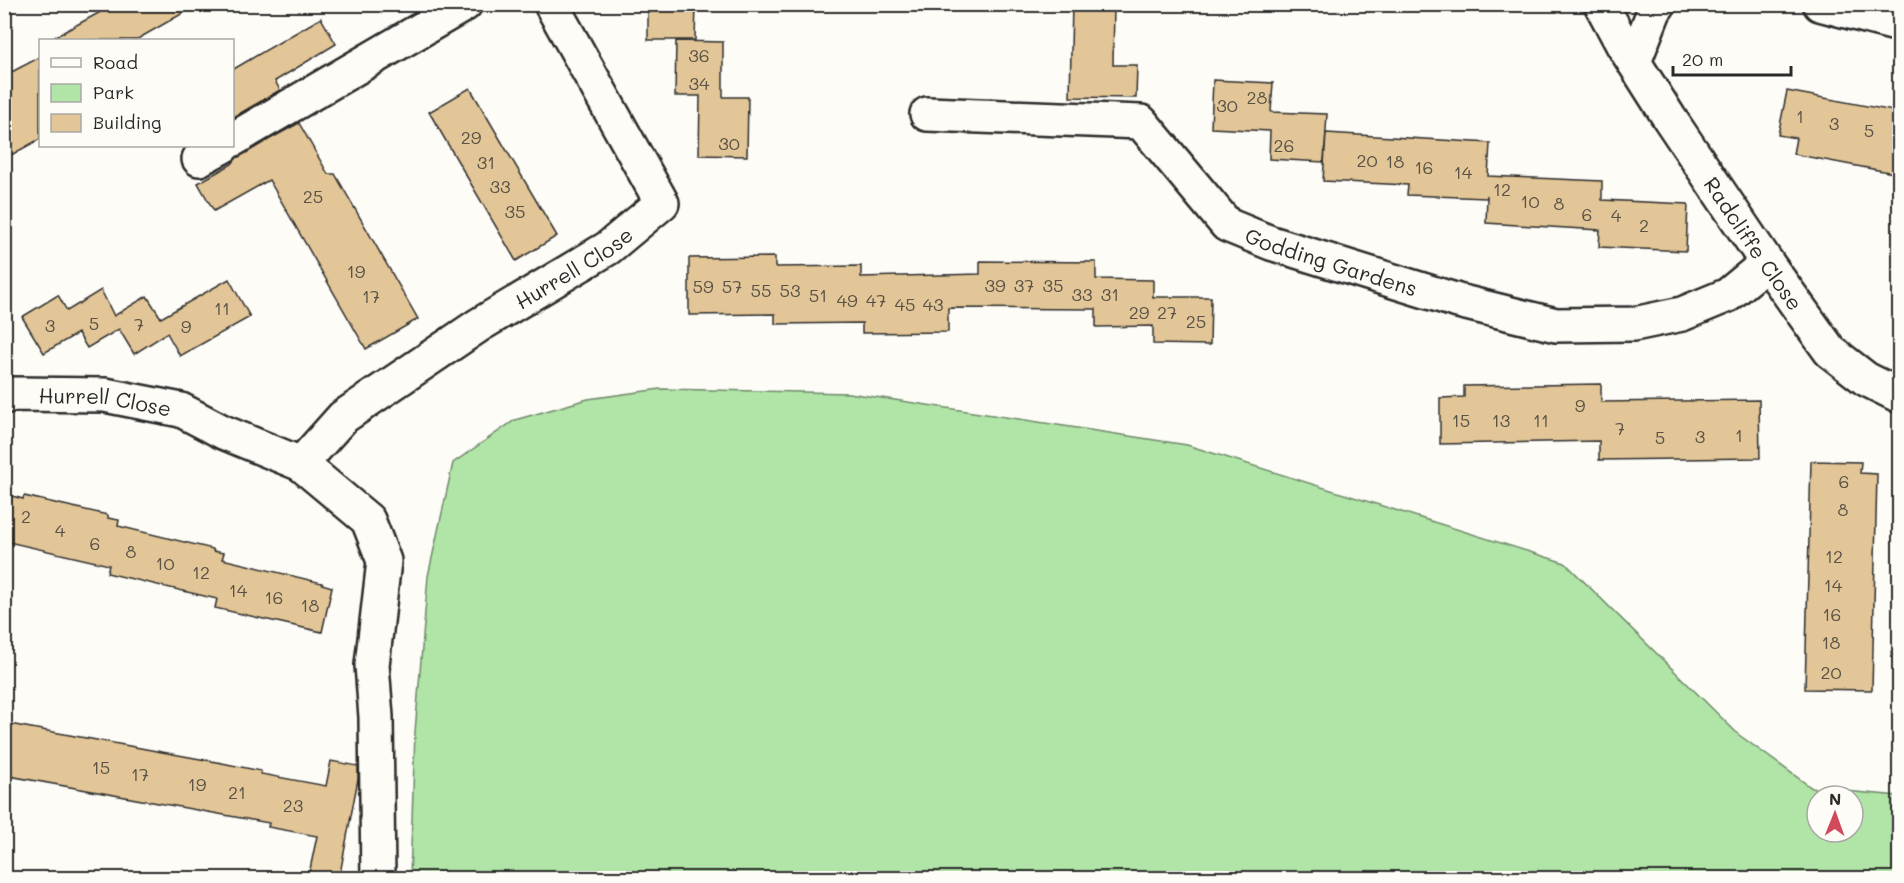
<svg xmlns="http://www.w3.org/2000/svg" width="1904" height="883" font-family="Mali,sans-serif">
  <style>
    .green { fill: #b0e5a7; stroke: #6e8869; stroke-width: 1.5; fill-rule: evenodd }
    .building { fill: #e3c697; stroke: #2b2b2b; stroke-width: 1.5 }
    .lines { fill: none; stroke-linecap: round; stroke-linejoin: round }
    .minor-casing { stroke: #2b2b2b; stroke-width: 38 }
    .minor { stroke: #fdfcf7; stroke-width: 33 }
    .labels { text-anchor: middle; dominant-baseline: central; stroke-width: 6; stroke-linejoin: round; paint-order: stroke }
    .number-label { font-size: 18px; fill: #595246 }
    .street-label { font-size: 21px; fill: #2b2b2b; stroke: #fdfcf7 }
  </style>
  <rect width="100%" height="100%" fill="#fdfcf7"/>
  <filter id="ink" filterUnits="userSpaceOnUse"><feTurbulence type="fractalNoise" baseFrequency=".0167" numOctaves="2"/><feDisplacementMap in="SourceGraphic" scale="12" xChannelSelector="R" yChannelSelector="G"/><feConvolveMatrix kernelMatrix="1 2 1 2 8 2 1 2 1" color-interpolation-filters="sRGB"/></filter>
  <g filter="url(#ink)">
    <path class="green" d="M660,389L849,393L1187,445L1565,563L1739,735L1812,788L1899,796V878H410L415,732L428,576L453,463L515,420L588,399ZM1817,796H1853V832H1817Z"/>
    <g class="building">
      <path d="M115,4H199L136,40H49Z"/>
      <path d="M648,4H696L695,40H648Z"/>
      <path d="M1072,4H1114L1113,65H1137L1136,98L1070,97Z"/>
      <path d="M321,18L336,44L275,81L280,90L232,118V70Z"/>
      <path d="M676,41L723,42V97H748L747,156L699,155L700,96H675Z"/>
      <path d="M40,57V139L4,159V76Z"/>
      <path d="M1213,80L1273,83L1271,112L1327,114L1324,162L1269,159L1270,131L1211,128Z"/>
      <path d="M470,88L557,236L516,261L429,112Z"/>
      <path d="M1787,91L1899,112V174L1793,154L1796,138L1778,135Z"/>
      <path d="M299,123L328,174H335L418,319L366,349L269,180L214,211L198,183L232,164L237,157Z"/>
      <path d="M1326,133L1490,143L1488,176L1602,181V200L1688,204L1686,251L1599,247L1600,230L1486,223L1487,195V198L1407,195L1408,185L1323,181Z"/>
      <path d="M775,257V267L861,266V277L980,274V261L1096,262V279L1153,280V297H1211L1210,345L1153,344V326L1096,327V309L948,308V332L862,333V323L775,324V314L689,315V258Z"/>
      <path d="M229,279L250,317L180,356L167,333L134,354L119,329L87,348L78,333L44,353L22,317L58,295L67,311L101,290L114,316L147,296L161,318Z"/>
      <path d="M1601,384V402L1759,400L1760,458L1599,460V441L1440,444V398L1464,397V386Z"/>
      <path d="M1811,461L1861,462L1860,473L1877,474L1872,690L1805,689Z"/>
      <path d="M12,496L23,499L24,496L108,515V518L119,520L118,526L213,549V551L224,553L222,559L322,583V584L332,587L322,632L215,608L217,599L107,573L109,565L4,541V528Z"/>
      <path d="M4,723L222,763L261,771V774L326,786L331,761L358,766V779L339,879L309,874L317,836L268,827L269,823L4,775Z"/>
    </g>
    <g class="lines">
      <defs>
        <g id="minor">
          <path id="s1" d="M1601,4L1623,45L1670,119L1767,263L1830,351L1866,379L1900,396"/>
          <path d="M1820,4L1900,25"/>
          <path d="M1634,62L1654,11L1659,4"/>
          <path id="s2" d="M927,114L1141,122L1227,225L1271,243L1458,301L1556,325L1634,324L1682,314L1728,295L1767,263"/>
          <path d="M232,140L465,4"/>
          <path d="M199,159L223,146"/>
          <path id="s3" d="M4,397L13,394L105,395L181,410L223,432L301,464L368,520L384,561L372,665L376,717L378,878"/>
          <path id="s4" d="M301,464L343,417L479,325L608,248L662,203L551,4"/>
        </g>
      </defs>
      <use href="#minor" class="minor-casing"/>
      <use href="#minor" class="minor"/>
    </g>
  </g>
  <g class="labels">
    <g class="number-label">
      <text x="699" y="55">36</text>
      <text x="699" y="83">34</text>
      <text x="1257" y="97">28</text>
      <text x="1227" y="105">30</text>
      <text x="1800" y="116">1</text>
      <text x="1834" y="123">3</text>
      <text x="1869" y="130">5</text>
      <text x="471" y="137">29</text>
      <text x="729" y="143">30</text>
      <text x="1284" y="145">26</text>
      <text x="1367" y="160">20</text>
      <text x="1395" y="161">18</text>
      <text x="486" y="162">31</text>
      <text x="1424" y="167">16</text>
      <text x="1463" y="172">14</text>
      <text x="500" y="186">33</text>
      <text x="1502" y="189">12</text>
      <text x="313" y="196">25</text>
      <text x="1530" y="201">10</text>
      <text x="1559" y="203">8</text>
      <text x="515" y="211">35</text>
      <text x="1587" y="214">6</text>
      <text x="1616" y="215">4</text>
      <text x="1644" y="225">2</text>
      <text x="356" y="271">19</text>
      <text x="995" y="285">39</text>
      <text x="1024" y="285">37</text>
      <text x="1053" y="285">35</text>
      <text x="703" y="286">59</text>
      <text x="732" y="286">57</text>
      <text x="761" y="290">55</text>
      <text x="790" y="290">53</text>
      <text x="1082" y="294">33</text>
      <text x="1110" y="294">31</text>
      <text x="818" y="295">51</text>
      <text x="371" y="296">17</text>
      <text x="847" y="300">49</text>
      <text x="876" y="300">47</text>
      <text x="905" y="304">45</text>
      <text x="933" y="304">43</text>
      <text x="222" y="308">11</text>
      <text x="1139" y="312">29</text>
      <text x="1167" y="312">27</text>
      <text x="1196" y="321">25</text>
      <text x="94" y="323">5</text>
      <text x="139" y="324">7</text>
      <text x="50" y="325">3</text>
      <text x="186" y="326">9</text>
      <text x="1580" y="405">9</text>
      <text x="1461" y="420">15</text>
      <text x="1501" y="420">13</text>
      <text x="1541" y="420">11</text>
      <text x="1620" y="428">7</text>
      <text x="1739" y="435">1</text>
      <text x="1700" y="436">3</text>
      <text x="1660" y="437">5</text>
      <text x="1844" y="481">6</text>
      <text x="1843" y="509">8</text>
      <text x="26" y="516">2</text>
      <text x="60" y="530">4</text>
      <text x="95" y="543">6</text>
      <text x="131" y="551">8</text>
      <text x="1834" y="556">12</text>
      <text x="165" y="563">10</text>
      <text x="201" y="572">12</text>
      <text x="1833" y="585">14</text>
      <text x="238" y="590">14</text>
      <text x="274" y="597">16</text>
      <text x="310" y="605">18</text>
      <text x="1832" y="614">16</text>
      <text x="1831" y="642">18</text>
      <text x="1831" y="672">20</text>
      <text x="101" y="767">15</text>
      <text x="140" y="774">17</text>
      <text x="197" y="784">19</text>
      <text x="237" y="792">21</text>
      <text x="293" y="805">23</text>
    </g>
    <g class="street-label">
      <text stroke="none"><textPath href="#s1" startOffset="284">Radcliffe Close</textPath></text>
      <text stroke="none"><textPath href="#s2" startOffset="459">Godding Gardens</textPath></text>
      <text stroke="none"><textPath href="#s4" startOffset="338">Hurrell Close</textPath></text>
      <text stroke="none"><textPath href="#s3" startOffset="102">Hurrell Close</textPath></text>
    </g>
  </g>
  <rect width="1904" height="883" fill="none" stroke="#fdfcf7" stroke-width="24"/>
  <rect x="12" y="12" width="1880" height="859" fill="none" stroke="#2b2b2b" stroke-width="2" filter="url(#ink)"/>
  <rect x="39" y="39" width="195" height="108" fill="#fdfcf7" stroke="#a9a8a5" stroke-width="1.5"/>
  <rect x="51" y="58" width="30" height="9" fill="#fdfcf7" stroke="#a9a8a5" stroke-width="1.5"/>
  <text x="93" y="69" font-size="18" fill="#2b2b2b">Road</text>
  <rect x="51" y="84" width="30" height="18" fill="#b0e5a7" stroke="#a9a8a5" stroke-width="1.5"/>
  <text x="93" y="99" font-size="18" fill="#2b2b2b">Park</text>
  <rect x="51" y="114" width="30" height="18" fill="#e3c697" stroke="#a9a8a5" stroke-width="1.5"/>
  <text x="93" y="129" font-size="18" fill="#2b2b2b">Building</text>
  <g transform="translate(1835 814) rotate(1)"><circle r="28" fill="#fdfcf7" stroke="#a9a8a5" stroke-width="1.5"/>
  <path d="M0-4.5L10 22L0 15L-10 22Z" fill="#d1495b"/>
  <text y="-9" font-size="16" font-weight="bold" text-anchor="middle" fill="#2b2b2b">N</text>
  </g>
  <path d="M1673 66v9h118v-9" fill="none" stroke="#2b2b2b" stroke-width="3"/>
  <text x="1682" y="66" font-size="18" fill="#2b2b2b" stroke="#fdfcf7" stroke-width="4.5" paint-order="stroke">20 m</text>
</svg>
